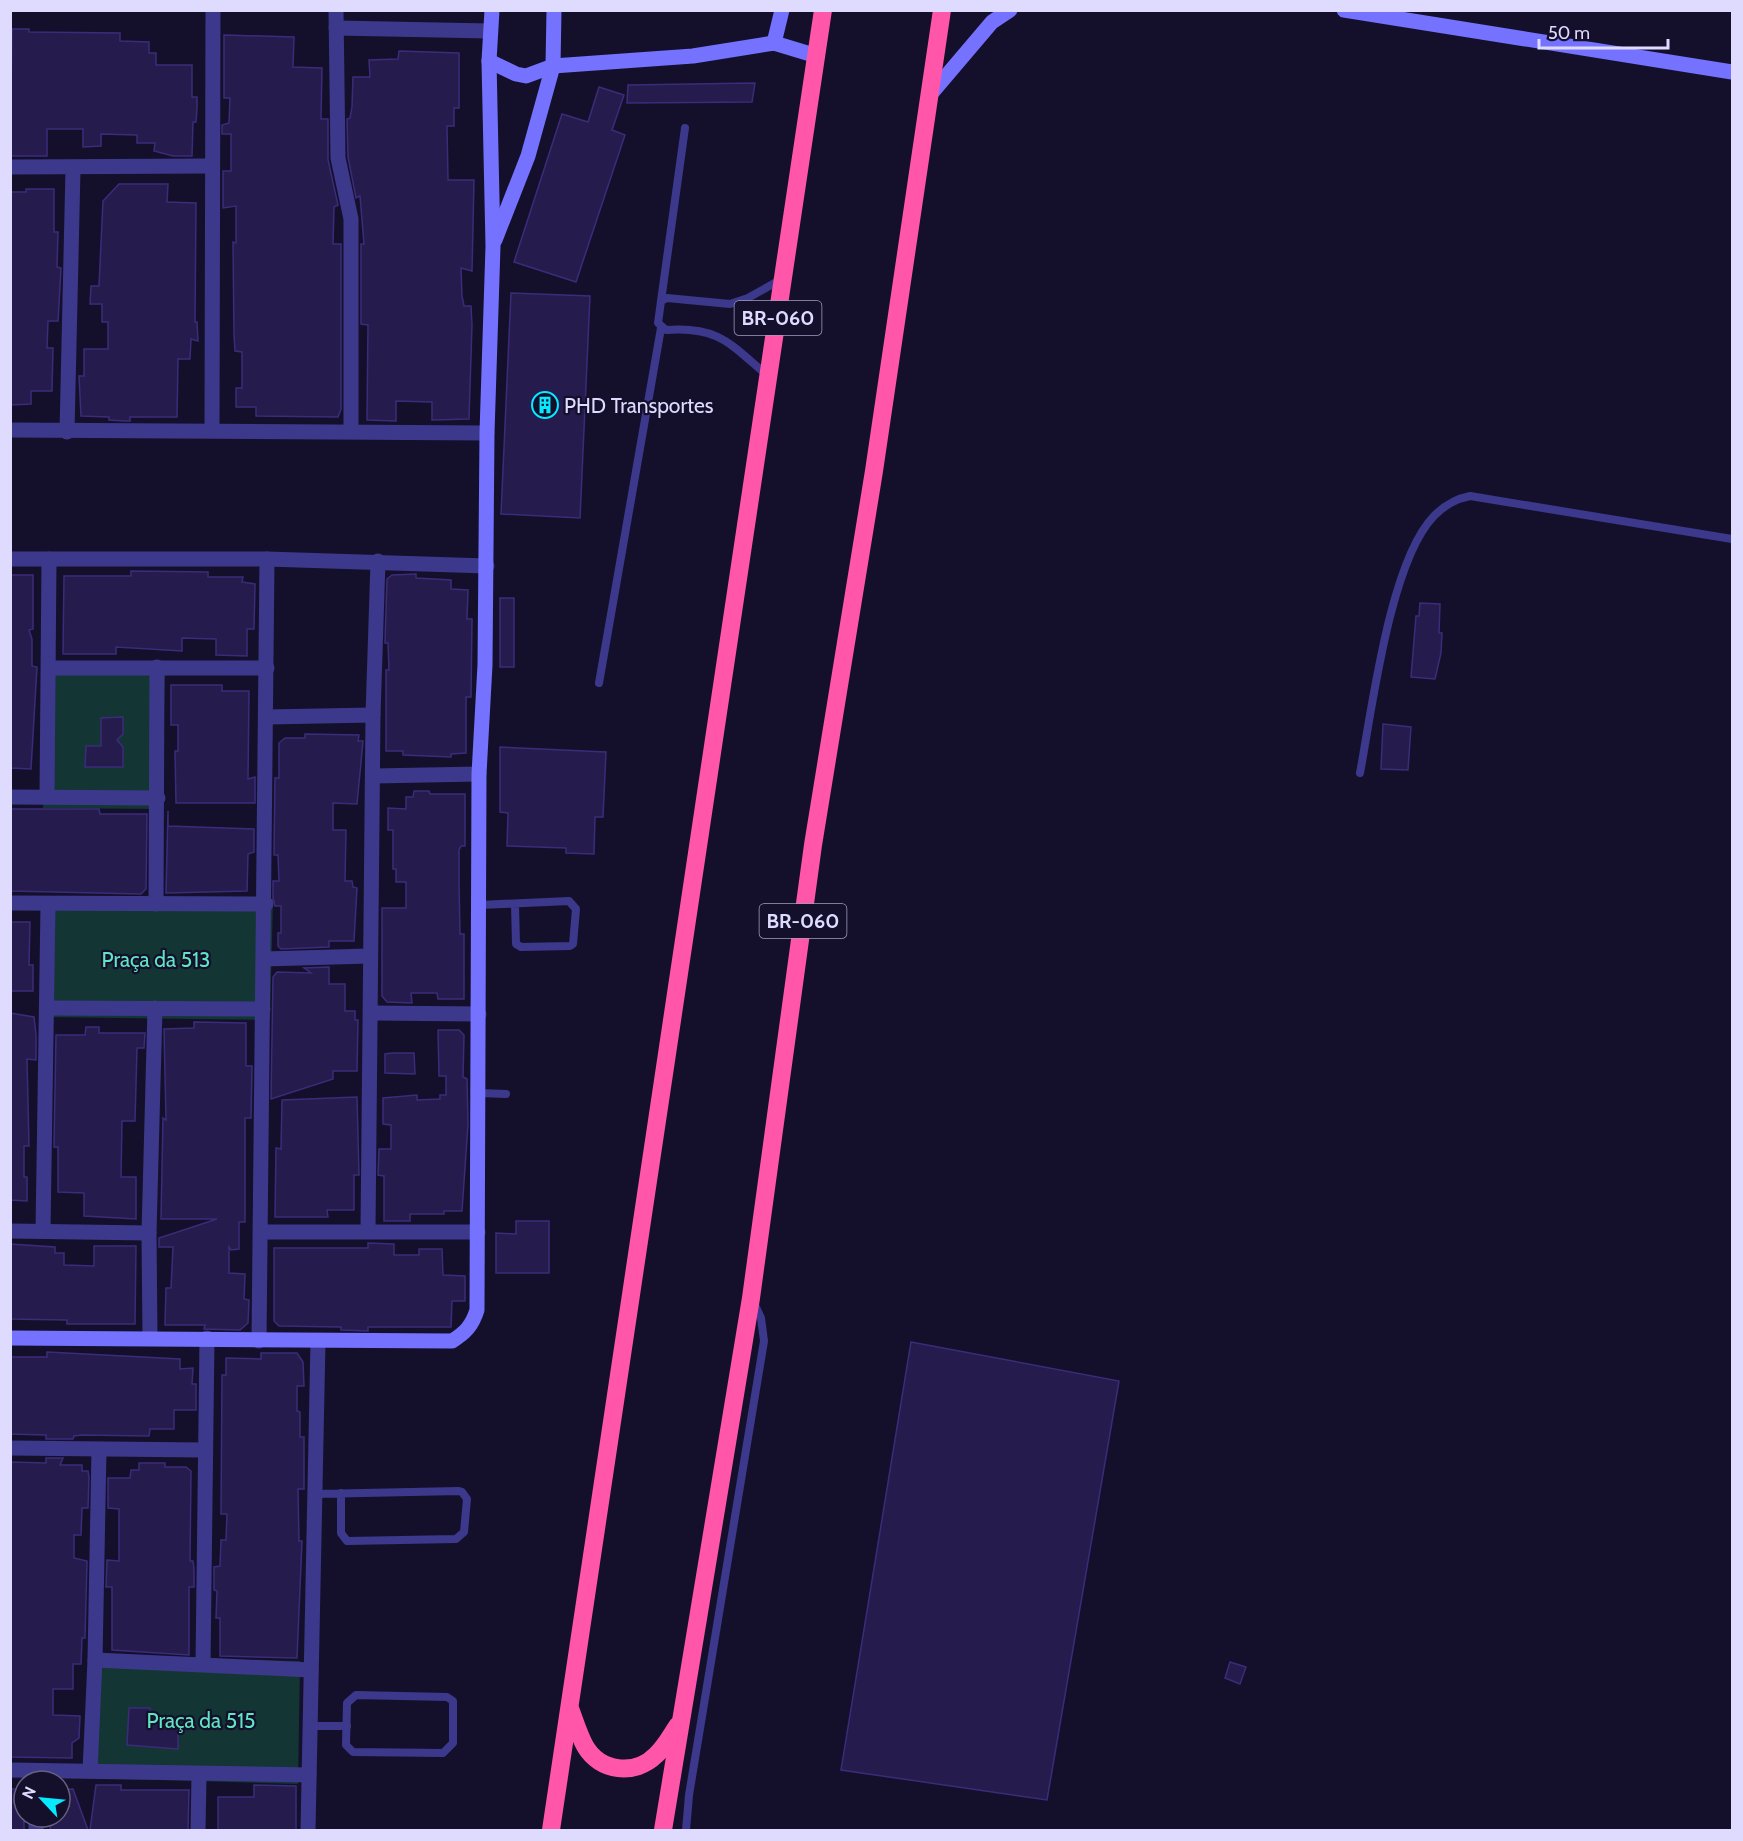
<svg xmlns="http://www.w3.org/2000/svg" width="1743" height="1841" font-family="Cabin,sans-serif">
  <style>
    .green { fill: #133634 }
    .building { fill: #251b4d; stroke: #3b2c7a; stroke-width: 1.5 }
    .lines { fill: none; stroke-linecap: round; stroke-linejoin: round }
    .lane { stroke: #3c398c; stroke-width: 8 }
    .street { stroke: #3c398c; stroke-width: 15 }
    .secondary { stroke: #7472ff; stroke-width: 15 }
    .highway { stroke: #ff56a9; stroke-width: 18 }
    .labels { text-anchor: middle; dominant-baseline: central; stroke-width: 4.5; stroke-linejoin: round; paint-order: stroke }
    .shield { fill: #14102c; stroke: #a19ec0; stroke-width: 1.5 }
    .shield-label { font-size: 20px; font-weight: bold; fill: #dedbff }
    .poi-label { font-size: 21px; fill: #dedbff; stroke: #14102c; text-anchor: start }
    .park-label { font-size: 21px; fill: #60e5c3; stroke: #14102c }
  </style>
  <rect width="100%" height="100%" fill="#14102c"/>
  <g class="green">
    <path d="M49,661L165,663L162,809L43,808Z"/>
    <path d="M273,899L270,1020L40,1017L42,900Z"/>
    <path d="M92,1658L300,1661L298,1784L88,1778Z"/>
  </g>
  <g class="building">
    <path d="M12,29H29V32L120,33V41L149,42V53H156V65H192V97H197V108L196,122H193L192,156H173L154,151L155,143H137V135L101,134V146L83,147V129H47V156H10Z"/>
    <path d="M224,35L294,37L293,67L322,68L321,119H328V160L338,205L334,207L333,244H341V409L338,417L256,416V407H236V388H242V352L235,351L234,335L233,242L236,243V206L223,208V171H231V134H222V125L229,123L230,98H224Z"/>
    <path d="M399,51L459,53V108H454V126H447L448,180H474L472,271L461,268L462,296L464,306H471L472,325L469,419L432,420V402L396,401V421L367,420L368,325L361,324V244H364L360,196L356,198L348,157L347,119L350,118L352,107L353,77H370L369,60L398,59Z"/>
    <path d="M755,83L752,102L627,103L628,85Z"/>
    <path d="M599,87L624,95L612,130L625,135L576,282L514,262L562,114L588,122Z"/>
    <path d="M119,184H168L167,202L196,203L195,322H197L198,341L191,339L190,359H178L177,417H130V421H124L109,420V417L81,416L79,376H84V349H108V322H102V304H90L91,286H99L103,201Z"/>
    <path d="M26,189H54V232H58L57,267L61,268L58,321H48L47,348H53L52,391H31V404L10,405V192H26Z"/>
    <path d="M511,293L590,296L580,518L501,514Z"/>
    <path d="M131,571L208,572V577H243L242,582L255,584L254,629H247V656L216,655V639L182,638V651L116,647V654H63L64,576H131Z"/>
    <path d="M416,574V578L451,580V589L468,590L467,619H472L471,697H466V753L451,754V757L403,755V751H386V670H389L388,643H385L387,579L392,575Z"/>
    <path d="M10,575H33V629L29,630L32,639V666L37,667L31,769L10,768Z"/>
    <rect x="500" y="598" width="14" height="69"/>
    <path d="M1420,603L1440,604L1439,633H1442L1441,653L1435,679L1411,677L1416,616H1419Z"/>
    <path d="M171,685H222V691H249L248,779L255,777V803H176L175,751H178V725H171Z"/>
    <path d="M123,717V734L117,740L123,747V767H85L86,746H101V718Z"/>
    <path d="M1383,724L1411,727L1408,770L1381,769Z"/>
    <path d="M305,734L359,735L358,741H363L357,804L333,803V830H346L345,881H352L353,887L357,888L354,941H329V947L281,949L278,946V933H281V906H275L273,898V881H279L278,855H274L275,778H279V743L285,738H305Z"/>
    <path d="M500,747L606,752L603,817H595L594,854L566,853V848L507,846L508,813L500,812Z"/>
    <path d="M414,791H429L430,794H465V846H461L459,850V883L460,934H464V999H438L437,993H411L412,1003L387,1002L382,996V908H406V882H396V869H393V830H388V808L406,809V797H413Z"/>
    <path d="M10,809H99L100,814H147L146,889L141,894L10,891Z"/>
    <path d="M168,811V826L254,829V852L248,854L247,891L166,893Z"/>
    <path d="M10,922H30L29,965H33V991H10Z"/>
    <path d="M329,967V984H345V1011H355V1020H358L357,1071H333V1079L271,1099L273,977L277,972L311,973L304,968Z"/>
    <path d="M10,1013L34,1017L36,1035V1060L27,1059L29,1146H24V1177H27V1201L10,1200Z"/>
    <path d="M194,1022L246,1023V1066H252L251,1118H245V1222H239V1249L231,1250L229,1247V1273L245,1274L244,1299L249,1300L248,1323L240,1330L204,1329L205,1325H165L166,1288H171L173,1247H159V1238L217,1219H161L163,1118L166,1120L164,1029L194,1028Z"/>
    <path d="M86,1027H99V1033H145L144,1048H137L135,1121H122L121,1177H136V1219L84,1216V1193L58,1192V1147H54L56,1035H85Z"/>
    <path d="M438,1030H459L464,1035L463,1077L467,1079L468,1124L462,1211H444V1214H410V1221H384V1176L378,1175L379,1149H391V1125L383,1124V1098L417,1095V1100L440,1099V1095H446V1076H439Z"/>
    <path d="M392,1053H414L415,1074L385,1073V1054Z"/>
    <path d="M357,1097L359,1175H354V1210H327L328,1217H275L276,1148L281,1149L282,1100Z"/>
    <path d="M516,1221H549V1273H496V1233L516,1234Z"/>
    <path d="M368,1243L394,1244V1255H419V1249H442L443,1275L465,1276V1301H452L451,1327H368V1331L341,1330V1327L279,1326L274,1321V1248H368Z"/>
    <path d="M10,1244L55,1247V1253H64V1265L94,1266V1246H136L135,1324H67V1320L10,1319Z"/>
    <path d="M911,1342L1119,1381L1047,1800L841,1770Z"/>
    <path d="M47,1352L180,1359V1369L193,1368L192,1384H196V1410H174V1429H150L149,1436L82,1435L74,1436L73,1439H46V1435L10,1434V1357H47Z"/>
    <path d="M261,1353H297L303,1362L304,1386H297V1411L300,1412V1437H304V1489H298L299,1541H302L297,1658L220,1656V1618H216L217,1591L214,1590V1567L220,1566L221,1540H226L227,1514H221L222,1375H226V1358L261,1359Z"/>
    <path d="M46,1458H63L60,1465H82V1471H88L89,1477L88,1508H82L81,1535H74V1558L87,1561L85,1638H82L81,1664H73V1689H53V1715L80,1716L79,1738L72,1743V1758L10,1757V1462L46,1463Z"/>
    <path d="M139,1463H165V1467H186L191,1471L190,1561H193L194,1569V1587H189V1655L112,1650V1587H106L107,1560L119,1561V1509L108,1508V1478H130L131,1470H139Z"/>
    <path d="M1230,1662L1246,1667L1240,1684L1225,1678Z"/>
    <path d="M129,1708H150V1724H178V1749L127,1745Z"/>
    <path d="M96,1785H121V1790H189L188,1830H90Z"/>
    <path d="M254,1785L296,1786V1830H218V1797H254Z"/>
    <rect x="10" y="1789" width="14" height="41"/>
    <path d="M73,1789L88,1830H50L51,1817H60V1790Z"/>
  </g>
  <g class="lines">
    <g class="lane">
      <path d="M661,301L685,128"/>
      <path d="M768,376C730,344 719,326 666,330L658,323L661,301L667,298L730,304L748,298L780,280"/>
      <path d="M599,683L661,328"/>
      <path d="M1360,773C1372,709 1390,561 1434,516C1445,505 1455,499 1470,496L1732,539"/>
      <path d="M479,905L569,901L576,909L573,944L570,946L521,947L516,944L515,904"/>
      <path d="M479,1093L506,1094"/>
      <path d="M315,1494L459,1491L462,1492L467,1499L464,1532L456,1539L347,1541L341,1533V1493"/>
      <path d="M356,1695L447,1697L453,1701V1743L443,1753L353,1752L346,1745L347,1703Z"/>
      <path d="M310,1726H347"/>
      <path d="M686,1830L689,1795L764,1341L761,1318L754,1303"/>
    </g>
    <g class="street">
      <path d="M336,10L338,158L351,219V431"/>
      <path d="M336,28L490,31"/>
      <path d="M10,167L210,166"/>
      <path d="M10,430L487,433"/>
      <path d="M212,430L213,10"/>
      <path d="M67,432L73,169"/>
      <path d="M10,559H267L487,566"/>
      <path d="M49,668H267"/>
      <path d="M267,717L373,715"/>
      <path d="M374,776L479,774"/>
      <path d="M10,797L158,798"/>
      <path d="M47,797L49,559"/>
      <path d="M10,903L266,904"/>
      <path d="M156,904L157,667"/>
      <path d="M264,959L369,956"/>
      <path d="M47,1008L263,1009"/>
      <path d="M371,1013L479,1014"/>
      <path d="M10,1231L149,1233"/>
      <path d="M43,1231L48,905"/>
      <path d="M368,1231L373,715L378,561"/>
      <path d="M261,1232H478"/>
      <path d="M150,1337L149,1233L155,1008"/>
      <path d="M259,1341L267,559"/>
      <path d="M10,1448L203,1450"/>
      <path d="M95,1660L311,1670"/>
      <path d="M203,1664L207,1338"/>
      <path d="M10,1770L309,1775"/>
      <path d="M90,1771L95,1660L99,1450"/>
      <path d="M36,1817V1830"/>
      <path d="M198,1830L199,1775"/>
      <path d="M308,1830L318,1341"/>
    </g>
    <g class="secondary">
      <path d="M1344,10L1732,72"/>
      <path d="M774,43L782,10"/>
      <path d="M489,61L516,74L526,76L553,66L693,56L774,43L817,56"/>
      <path d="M930,95L992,22L1010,10"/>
      <path d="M495,240L528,156L553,66L554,10"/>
      <path d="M10,1338L452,1341C465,1333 472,1326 477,1310L479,774L485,665L487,433L493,246L489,61L492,10"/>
    </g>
    <g class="highway">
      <path d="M571,1711C575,1722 579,1735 585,1746C600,1772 635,1776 656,1755C665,1747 671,1735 678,1725"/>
      <path d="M551,1830L823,10"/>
      <path d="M663,1830L751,1298L813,845L874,471L942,10"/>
    </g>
  </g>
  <defs>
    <symbol id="building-ring" viewBox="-11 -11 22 22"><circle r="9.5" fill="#14102c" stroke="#07e9ff" stroke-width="1.5"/><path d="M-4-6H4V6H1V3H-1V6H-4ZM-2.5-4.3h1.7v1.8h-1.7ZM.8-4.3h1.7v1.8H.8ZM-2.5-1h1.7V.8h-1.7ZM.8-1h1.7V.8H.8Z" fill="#07e9ff"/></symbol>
  </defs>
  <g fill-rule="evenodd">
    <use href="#building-ring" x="530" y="390" width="30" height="30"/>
  </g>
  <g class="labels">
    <g class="shield">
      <rect x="734.5" y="301" width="87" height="34" rx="4.5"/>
      <rect x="759.5" y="904" width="87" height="34" rx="4.5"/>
    </g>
    <g class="shield-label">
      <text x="778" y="318">BR-060</text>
      <text x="803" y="921">BR-060</text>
    </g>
    <g class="poi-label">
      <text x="564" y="405">PHD Transportes</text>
    </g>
    <g class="park-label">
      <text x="156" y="959">Praça da 513</text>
      <text x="201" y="1720">Praça da 515</text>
    </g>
  </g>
  <rect width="1743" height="1841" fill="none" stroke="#dedbff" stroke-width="24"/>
  <g transform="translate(42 1799) rotate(296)"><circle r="28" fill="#14102c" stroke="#656180" stroke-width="1.5"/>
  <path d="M0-4.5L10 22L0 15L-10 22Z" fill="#07e9ff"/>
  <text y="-9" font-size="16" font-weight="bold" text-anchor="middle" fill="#dedbff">N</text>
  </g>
  <path d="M1539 39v9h129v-9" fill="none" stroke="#dedbff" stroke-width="3"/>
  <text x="1548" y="39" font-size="18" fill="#dedbff" stroke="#14102c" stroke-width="4.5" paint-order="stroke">50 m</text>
</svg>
